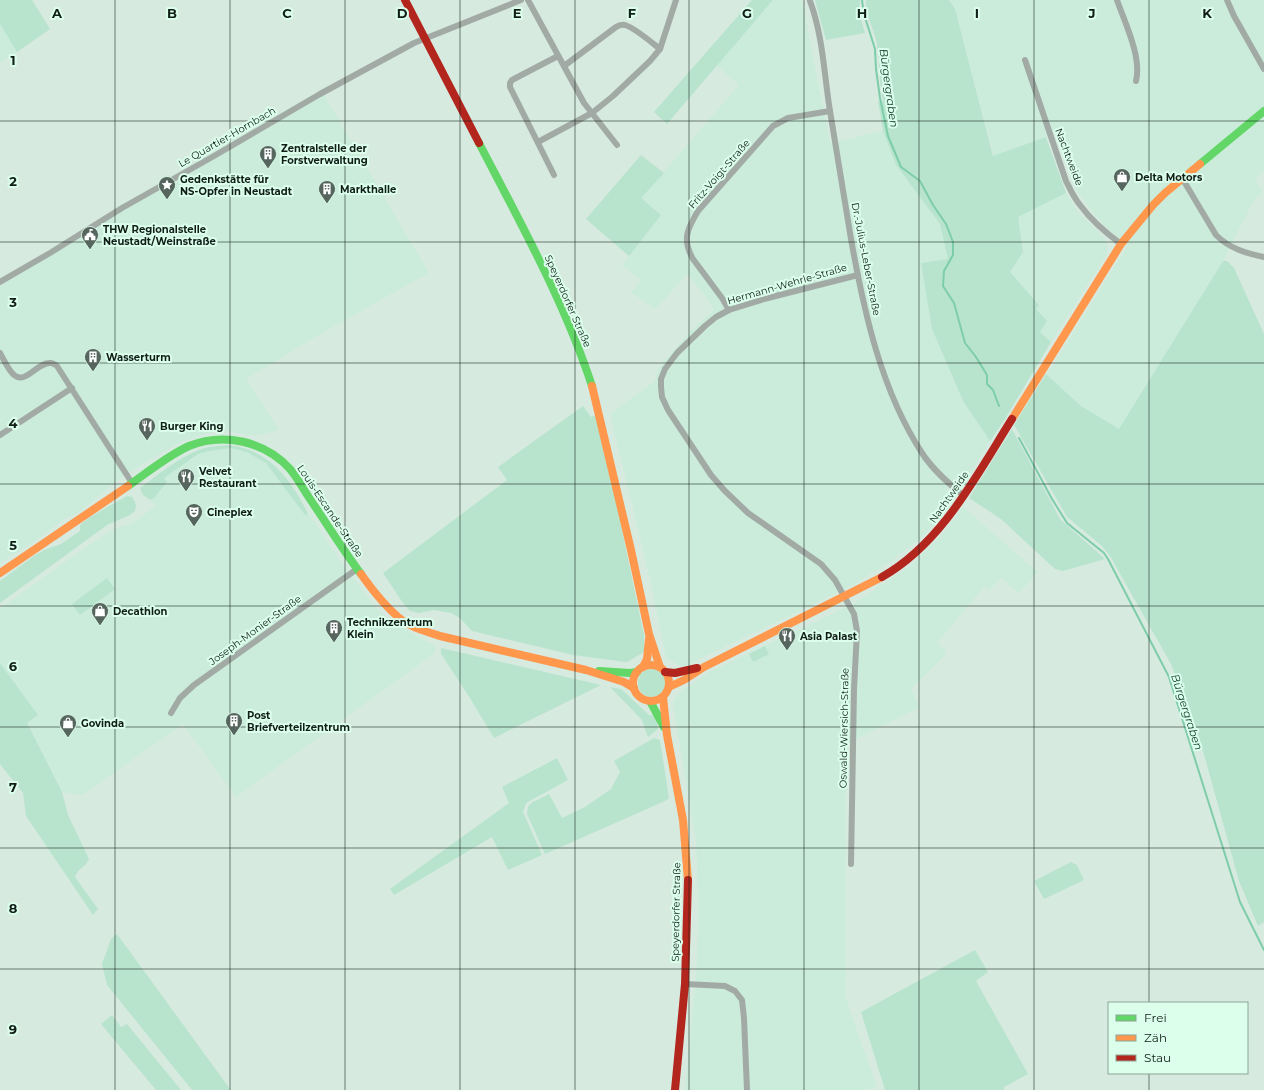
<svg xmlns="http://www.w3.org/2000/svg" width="1264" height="1090" font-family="Montserrat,sans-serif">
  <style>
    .built { fill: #cbecda }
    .green { fill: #b8e4cd }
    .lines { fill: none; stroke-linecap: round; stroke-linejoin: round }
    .stream { stroke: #7ecda9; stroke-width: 2 }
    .street { stroke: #a2aaa6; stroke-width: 6 }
    .fast { stroke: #63d668; stroke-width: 8 }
    .slow { stroke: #ff974d; stroke-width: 8 }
    .jam { stroke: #b3261e; stroke-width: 8 }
    .grid { fill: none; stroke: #111e18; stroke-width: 1; stroke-opacity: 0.55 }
    .labels { text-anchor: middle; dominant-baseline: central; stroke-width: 4; stroke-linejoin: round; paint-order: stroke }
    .street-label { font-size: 10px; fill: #111e18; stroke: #dcffec }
    .poi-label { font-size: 10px; font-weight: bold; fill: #111e18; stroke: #dcffec; text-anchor: start }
    .water-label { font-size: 11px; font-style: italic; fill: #14402d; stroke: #dcffec }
    .grid-label { font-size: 13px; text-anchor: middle; font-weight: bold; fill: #111e18; stroke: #dcffec; stroke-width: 4; stroke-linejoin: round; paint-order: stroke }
  </style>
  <rect width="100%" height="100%" fill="#d7eae0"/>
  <g class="built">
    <path d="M773,0H802L830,143L883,131L896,165L941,225L948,259L921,263L932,329L963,401L990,441L970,474L964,478H955L947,489L950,498L946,510L922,537L894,559L853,585L683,667L666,659L651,583L610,414L655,381L657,371L666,359L691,331L714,310L706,297L687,274L656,309L652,307L631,292L641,280L622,265L661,215L641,198L739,85L716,65Z"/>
    <path d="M949,0H1264V170L1255,179L1263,192L1254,200L1223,261L1119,430L1081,406L1047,375L1128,245L1108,229L1095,215L1076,190L1056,133L994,156L955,10Z"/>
    <path d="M0,24L17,52L0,63Z"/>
    <path d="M321,90L429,273L377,302L315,337L246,379L279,430L256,436L220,430L180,442L126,474L76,514L66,518L33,542L0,563V286L124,203Z"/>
    <path d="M1066,193L1078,212L1104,237L1108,247L1106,256L1051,342L1040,332L1036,308L1039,305L1009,271L1023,252L1018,217Z"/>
    <path d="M231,447L246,450L262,457L283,476L341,562L375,607L392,622L435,646V653L236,797L183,724L82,795L62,792L27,723L38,715L0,663V609L76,554L114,529L133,523L155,506L144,489L199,452Z"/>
    <path d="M963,507L1038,572L1019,593L1001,578L989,590L985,586L937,643L947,653L911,689L920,707L846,744V999L877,1087L865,1090H685L696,975L699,913L696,841L673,703L678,694L707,673L853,604L910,566L942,534Z"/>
  </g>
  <g class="green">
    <path d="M0,0H32L50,29L17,52L0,24Z"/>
    <path d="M752,0H773L667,124L654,112Z"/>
    <path d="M815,0H860L859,13L865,33L826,40Z"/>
    <path d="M866,0H949L955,9L993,156L1046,137L1066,193L1018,217L1023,252L1010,272L1039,305L1036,309L1047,321L1040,332L1051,342L1005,419L990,441L963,401L932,329L921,263L948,259L940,224L896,165L883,131L878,101H883C879,83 880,64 877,45C875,29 865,18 866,0Z"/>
    <path d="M641,155L664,173L641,198L661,215L629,256L586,219Z"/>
    <path d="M1223,261H1227L1234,268L1264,334V922L1258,926L1239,881L1200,740L1171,664L1110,556L1102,546L1067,517L1014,425L1046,374L1081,406L1119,429Z"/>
    <path d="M583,406L591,417L596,415L613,487L644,635V652L627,662L618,661L573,655L472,631L460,618L451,613L434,610L419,613L410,611L403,603L383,573L507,480L498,467Z"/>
    <path d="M1012,429L1060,519L1105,559L1063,571L1055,569L1001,519L969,498Z"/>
    <path d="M228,445C232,446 238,446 243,448C274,456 295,486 308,514L305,515L266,463L247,452L231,448L209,451L198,454L164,478L167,482L154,498L150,500L143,495L140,488C161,473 183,453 209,447C215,446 221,446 228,445Z"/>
    <path d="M127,496L132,497L135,502L136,506L135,511L130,515L107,525L0,603V581L34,556L44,550L61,544L80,531V525L90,517Z"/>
    <path d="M107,578L115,589L80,615L72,604Z"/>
    <path d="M765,646L769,654L753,662L749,654Z"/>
    <path d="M441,648L601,685L494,738L468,695L441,654Z"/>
    <path d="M0,663L38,715L27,723L62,792L68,815L89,859C86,867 78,868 75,877L98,909L93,915L26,816L23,793L0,764Z"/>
    <circle cx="652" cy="683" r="14"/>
    <path d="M610,687L621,689L649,715H655L658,729L648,737L642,720Z"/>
    <path d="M654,738L660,740L669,798L665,801L545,854L527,814L528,807L531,803L549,794L562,818L585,807L611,789L620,772L614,761Z"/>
    <path d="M557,758L568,780L526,803L523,812L542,855L508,870L492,837L394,895L390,889L509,803L502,787Z"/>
    <path d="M1071,862L1077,865L1084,880L1044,899L1034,881Z"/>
    <path d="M117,934L230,1089L231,1090H192L107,985L102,964L111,939Z"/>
    <path d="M975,950L988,972L976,981L1028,1074L1004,1087V1090H885L861,1012Z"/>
    <path d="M112,1015L121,1027L127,1024L181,1090H156L101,1024Z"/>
  </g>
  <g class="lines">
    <g class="stream">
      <path d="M862,0L864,14L875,49L876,69L880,98L888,136L901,167L920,181L933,205L946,224L953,242V255L944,271L943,286L954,303L965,343L976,357L987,375V384L993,390L999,406"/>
      <path d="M1019,438L1052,499L1067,523L1104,553L1108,559L1169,677L1240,902L1264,950"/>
    </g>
    <g class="street">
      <path d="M528,0L584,103L617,145"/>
      <path d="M1117,0C1125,23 1142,57 1136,81"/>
      <path d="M1227,0L1234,16L1264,69"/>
      <path d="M810,1C823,36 824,74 830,111C837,154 844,196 851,239C864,312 881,390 922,453C933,470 948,483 964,496"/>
      <path d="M1025,60L1066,181C1070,189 1074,198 1080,205C1091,220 1106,233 1121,244"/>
      <path d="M564,66L616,27C619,25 621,24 625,25C635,28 651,42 660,49"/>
      <path d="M538,142L592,113L613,96L650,61L660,49L676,0"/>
      <path d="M554,175L510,87V83L512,80L558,56"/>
      <path d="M1182,178L1216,235C1230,249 1246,253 1264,257"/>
      <path d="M0,282L50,253L122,208L214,156L320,94L414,43L521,0"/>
      <path d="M729,310L722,298L693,259C682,240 687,229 698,211L773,126L788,118L830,111"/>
      <path d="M0,353C4,360 8,370 14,375C26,385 38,361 51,363C52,363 56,365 57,366L132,483"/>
      <path d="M0,435L72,388"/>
      <path d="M171,713L180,698L194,685L357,569"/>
      <path d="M851,864L854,689L857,631L854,614L835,580L821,564L748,513L724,490L711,475L668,410L662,397L661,387V379L665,369L677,353L705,326L716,317L729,310L764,299L858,275"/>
      <path d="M685,984L725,986L735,991L742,1000L744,1018L747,1090"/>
    </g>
    <g class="fast">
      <path d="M479,143C520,222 564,301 592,386"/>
      <path d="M1200,164L1264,111"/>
      <path d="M128,486C148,472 167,456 189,446C223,432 265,441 290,469C297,477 303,489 310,499C327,524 343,550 361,574"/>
      <path d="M599,671L630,673L637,672"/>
      <path d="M650,701L664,727"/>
    </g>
    <g class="slow">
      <path d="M592,386L631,550L649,634L660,667"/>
      <path d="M1012,419L1121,244L1153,205L1165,193L1200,164"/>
      <path d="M0,573L128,486"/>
      <path d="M361,574C373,591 386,608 403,621C413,628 427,632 440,636L586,670L624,682L634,688"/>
      <circle cx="651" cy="683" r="18"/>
      <path d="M643,667L647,659L649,639"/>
      <path d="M669,687L684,680L704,667L882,577"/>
      <path d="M663,697L667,735L683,820L688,880"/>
    </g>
    <g class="jam">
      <path d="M405,0L479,143"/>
      <path d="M882,577C942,543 976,476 1012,419"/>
      <path d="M665,672L675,673L697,668"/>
      <path d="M675,1090L685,984L688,880"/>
    </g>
  </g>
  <path class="grid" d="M115,0V1090M230,0V1090M345,0V1090M460,0V1090M575,0V1090M689,0V1090M804,0V1090M919,0V1090M1034,0V1090M1149,0V1003M0,121H1264M0,242H1264M0,363H1264M0,484H1264M0,606H1264M0,727H1264M0,848H1264M0,969H1264M1149,1073V1090"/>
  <defs>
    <symbol id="building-pin" viewBox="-11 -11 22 30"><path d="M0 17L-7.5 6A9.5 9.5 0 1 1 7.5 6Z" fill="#56655e" stroke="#dcffec"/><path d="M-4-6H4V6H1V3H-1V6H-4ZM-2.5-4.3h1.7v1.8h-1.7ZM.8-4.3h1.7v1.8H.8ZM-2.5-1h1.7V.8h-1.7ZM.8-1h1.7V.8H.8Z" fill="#fff"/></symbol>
    <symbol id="shop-pin" viewBox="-11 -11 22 30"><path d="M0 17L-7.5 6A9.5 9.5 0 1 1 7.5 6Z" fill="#56655e" stroke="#dcffec"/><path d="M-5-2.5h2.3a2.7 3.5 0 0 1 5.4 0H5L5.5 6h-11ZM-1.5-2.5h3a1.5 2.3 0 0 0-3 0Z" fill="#fff"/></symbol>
    <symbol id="sight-pin" viewBox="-11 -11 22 30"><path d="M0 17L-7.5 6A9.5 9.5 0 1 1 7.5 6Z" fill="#56655e" stroke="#dcffec"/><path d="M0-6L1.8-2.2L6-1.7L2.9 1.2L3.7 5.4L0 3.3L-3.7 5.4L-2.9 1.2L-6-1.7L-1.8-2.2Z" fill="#fff"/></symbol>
    <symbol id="civic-pin" viewBox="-11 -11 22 30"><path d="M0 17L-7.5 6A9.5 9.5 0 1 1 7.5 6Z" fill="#56655e" stroke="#dcffec"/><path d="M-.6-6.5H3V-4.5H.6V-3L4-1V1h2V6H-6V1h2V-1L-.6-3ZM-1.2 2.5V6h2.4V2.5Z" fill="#fff"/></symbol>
    <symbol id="restaurant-pin" viewBox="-11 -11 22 30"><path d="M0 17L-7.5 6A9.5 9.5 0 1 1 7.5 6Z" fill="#56655e" stroke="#dcffec"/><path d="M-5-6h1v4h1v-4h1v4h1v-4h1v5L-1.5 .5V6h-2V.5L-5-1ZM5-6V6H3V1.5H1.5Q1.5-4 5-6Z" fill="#fff"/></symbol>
    <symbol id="theatre-pin" viewBox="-11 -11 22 30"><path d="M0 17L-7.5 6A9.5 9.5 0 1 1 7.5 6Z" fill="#56655e" stroke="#dcffec"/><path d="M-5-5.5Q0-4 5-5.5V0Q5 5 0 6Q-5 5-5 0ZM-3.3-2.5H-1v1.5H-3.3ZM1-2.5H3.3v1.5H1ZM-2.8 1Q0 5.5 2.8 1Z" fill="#fff"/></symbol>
  </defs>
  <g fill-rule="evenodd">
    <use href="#building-pin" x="258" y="144" width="20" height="27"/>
    <use href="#shop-pin" x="1112" y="167" width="20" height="27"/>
    <use href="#sight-pin" x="157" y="175" width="20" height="27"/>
    <use href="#building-pin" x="317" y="179" width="20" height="27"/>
    <use href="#civic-pin" x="80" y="225" width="20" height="27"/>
    <use href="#building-pin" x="83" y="347" width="20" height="27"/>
    <use href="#restaurant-pin" x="137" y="416" width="20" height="27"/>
    <use href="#restaurant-pin" x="176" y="467" width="20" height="27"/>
    <use href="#theatre-pin" x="184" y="502" width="20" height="27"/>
    <use href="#shop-pin" x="90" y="601" width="20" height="27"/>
    <use href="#building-pin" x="324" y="618" width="20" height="27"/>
    <use href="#restaurant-pin" x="777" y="626" width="20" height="27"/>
    <use href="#building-pin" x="224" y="711" width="20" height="27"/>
    <use href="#shop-pin" x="58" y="713" width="20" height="27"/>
  </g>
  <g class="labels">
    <g class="street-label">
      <text transform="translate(227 137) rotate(-30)">Le Quartier-Hornbach</text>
      <text transform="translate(1069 157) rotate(69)">Nachtweide</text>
      <text transform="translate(719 174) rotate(-49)">Fritz-Voigt-Straße</text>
      <text transform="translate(866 259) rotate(79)">Dr.-Julius-Leber-Straße</text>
      <text transform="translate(787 284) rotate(-16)">Hermann-Wehrle-Straße</text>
      <text transform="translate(568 301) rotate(66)">Speyerdorfer Straße</text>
      <text transform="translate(949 497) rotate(-55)">Nachtweide</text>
      <text transform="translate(330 511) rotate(56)">Louis-Escande-Straße</text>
      <text transform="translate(255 630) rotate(-36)">Joseph-Monier-Straße</text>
      <text transform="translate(844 728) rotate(-89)">Oswald-Wiersich-Straße</text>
      <text transform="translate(676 912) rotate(-89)">Speyerdorfer Straße</text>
    </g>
    <g class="poi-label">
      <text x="281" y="148">Zentralstelle der<tspan x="281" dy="12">Forstverwaltung</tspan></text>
      <text x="1135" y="177">Delta Motors</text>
      <text x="180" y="179">Gedenkstätte für<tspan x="180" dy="12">NS-Opfer in Neustadt</tspan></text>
      <text x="340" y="189">Markthalle</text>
      <text x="103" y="229">THW Regionalstelle<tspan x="103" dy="12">Neustadt/Weinstraße</tspan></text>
      <text x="106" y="357">Wasserturm</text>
      <text x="160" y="426">Burger King</text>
      <text x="199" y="471">Velvet<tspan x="199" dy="12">Restaurant</tspan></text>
      <text x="207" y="512">Cineplex</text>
      <text x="113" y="611">Decathlon</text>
      <text x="347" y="622">Technikzentrum<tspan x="347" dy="12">Klein</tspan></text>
      <text x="800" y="636">Asia Palast</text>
      <text x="247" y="715">Post<tspan x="247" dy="12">Briefverteilzentrum</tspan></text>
      <text x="81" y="723">Govinda</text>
    </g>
    <g class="water-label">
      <text transform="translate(889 88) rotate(82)">Bürgergraben</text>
      <text transform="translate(1187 712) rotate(72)">Bürgergraben</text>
    </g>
  </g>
  <g class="grid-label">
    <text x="57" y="18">A</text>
    <text x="172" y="18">B</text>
    <text x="287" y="18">C</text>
    <text x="402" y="18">D</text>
    <text x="517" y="18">E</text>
    <text x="632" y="18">F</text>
    <text x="747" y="18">G</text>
    <text x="862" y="18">H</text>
    <text x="977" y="18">I</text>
    <text x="1092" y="18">J</text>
    <text x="1207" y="18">K</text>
    <text x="13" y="65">1</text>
    <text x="13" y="186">2</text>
    <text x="13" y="307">3</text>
    <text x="13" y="428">4</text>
    <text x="13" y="550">5</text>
    <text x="13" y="671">6</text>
    <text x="13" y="792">7</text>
    <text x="13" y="913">8</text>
    <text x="13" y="1034">9</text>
  </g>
  <rect x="1108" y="1002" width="140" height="72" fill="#dcffec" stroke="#8ba597"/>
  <rect x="1116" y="1015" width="20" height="6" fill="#63d668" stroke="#8ba597"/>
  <text x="1144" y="1022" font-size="12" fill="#111e18">Frei</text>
  <rect x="1116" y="1035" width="20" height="6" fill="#ff974d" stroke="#8ba597"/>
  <text x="1144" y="1042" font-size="12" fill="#111e18">Zäh</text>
  <rect x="1116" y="1055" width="20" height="6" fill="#b3261e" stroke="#8ba597"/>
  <text x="1144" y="1062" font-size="12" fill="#111e18">Stau</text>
</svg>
